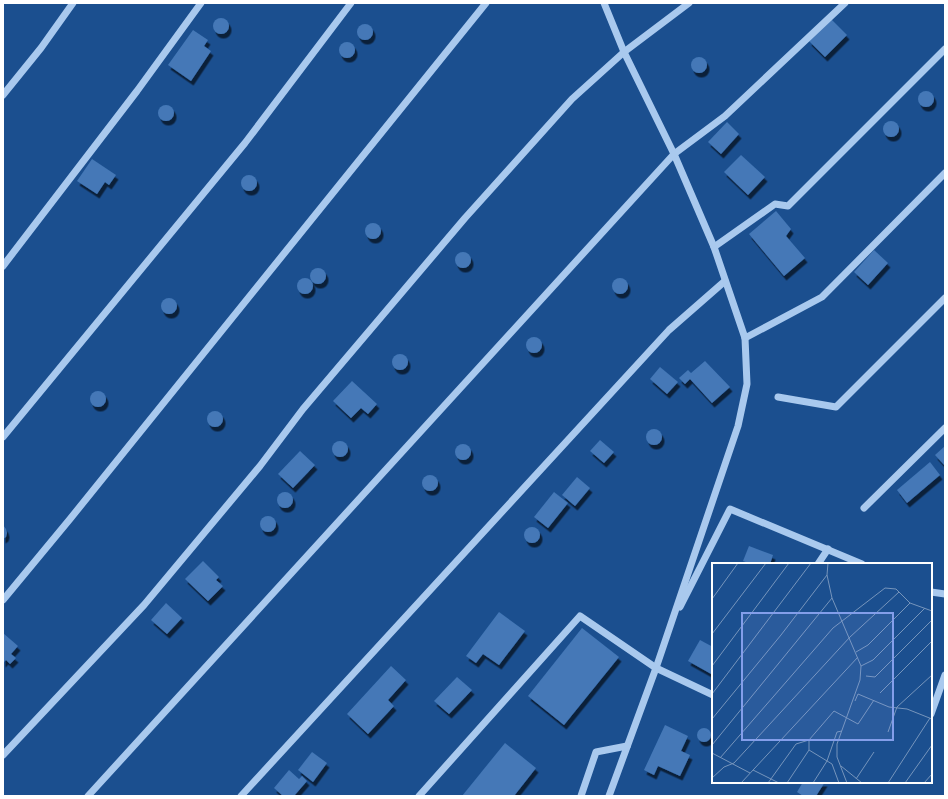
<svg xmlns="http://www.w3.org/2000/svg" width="948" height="799" font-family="Figtree,sans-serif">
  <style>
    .building { fill: #4478b7; filter: url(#shadow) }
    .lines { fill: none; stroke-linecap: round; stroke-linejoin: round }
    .minor { stroke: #a9c9ee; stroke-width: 7 }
    .inset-road { fill: none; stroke: #7695bc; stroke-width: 1 }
    .view { fill: #839eea; fill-opacity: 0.15; stroke: #839eea; stroke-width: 2 }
    .inset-edge { fill: none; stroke: #fff; stroke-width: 2 }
  </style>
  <defs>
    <filter id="shadow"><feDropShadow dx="2.5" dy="4.5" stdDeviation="0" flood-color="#0009"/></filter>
  </defs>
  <rect width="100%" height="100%" fill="#1b4f8f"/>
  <g class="building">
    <circle cx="221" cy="26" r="8"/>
    <path d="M831,19L847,35L825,57L809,41Z"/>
    <circle cx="365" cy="32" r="8"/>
    <path d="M193,30L208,40L204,46L211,51L191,81L168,65Z"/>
    <circle cx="347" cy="50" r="8"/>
    <circle cx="699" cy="65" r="8"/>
    <circle cx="926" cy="99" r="8"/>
    <circle cx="166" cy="113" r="8"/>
    <circle cx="891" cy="129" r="8"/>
    <path d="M727,122L739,134L721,154L708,142Z"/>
    <path d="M741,155L765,177L748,195L724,172Z"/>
    <path d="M92,159L116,175L109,185L105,182L97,194L77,181Z"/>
    <circle cx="249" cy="183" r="8"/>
    <path d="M776,211L791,229L786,236L805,258L784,276L749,234Z"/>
    <circle cx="373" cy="231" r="8"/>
    <path d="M874,250L888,263L868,285L854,272Z"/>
    <circle cx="463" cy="260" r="8"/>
    <circle cx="318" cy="276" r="8"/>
    <circle cx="620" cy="286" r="8"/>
    <circle cx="305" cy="286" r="8"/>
    <circle cx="169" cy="306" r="8"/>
    <circle cx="534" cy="345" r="8"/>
    <circle cx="400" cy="362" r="8"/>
    <path d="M705,361L730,387L712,403L690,379L685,384L679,378L688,370L691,373Z"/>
    <path d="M660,367L678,382L667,394L650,379Z"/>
    <path d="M352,381L377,404L368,414L361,408L351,418L333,401Z"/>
    <circle cx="98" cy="399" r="8"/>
    <circle cx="215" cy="419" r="8"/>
    <circle cx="654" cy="437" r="8"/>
    <path d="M600,440L614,452L604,463L590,451Z"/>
    <circle cx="340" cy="449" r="8"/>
    <circle cx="463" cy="452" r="8"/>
    <path d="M945,446V466L935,455Z"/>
    <path d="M300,451L315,465L293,488L278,474Z"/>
    <path d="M930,462L940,475L907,503L897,490Z"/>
    <circle cx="430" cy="483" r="8"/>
    <path d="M577,477L590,488L575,506L562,495Z"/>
    <path d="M554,492L568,503L548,528L534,517Z"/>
    <circle cx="285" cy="500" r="8"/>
    <circle cx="268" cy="524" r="8"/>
    <path d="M3,525L6,529L7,533L6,537L3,539Z"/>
    <circle cx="532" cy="535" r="8"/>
    <path d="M749,546L773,555L770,564H751L743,561Z"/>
    <path d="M203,561L219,577L216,580L223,586L208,601L185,579Z"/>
    <path d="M166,603L182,618L167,634L151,620Z"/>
    <path d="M499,612L525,631L499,665L483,654L476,663L466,656Z"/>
    <path d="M582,628L619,657L564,725L528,696Z"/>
    <path d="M3,633L18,646L11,654L16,658L10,664L6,660L3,663Z"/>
    <path d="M700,640L713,647V675L688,661Z"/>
    <path d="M391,666L406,680L388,700L394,706L368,734L347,714Z"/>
    <path d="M457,677L472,690L449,714L434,701Z"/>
    <path d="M665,725L688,736L681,751L690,755L680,776L658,766L654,775L644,770Z"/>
    <circle cx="704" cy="735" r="7"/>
    <path d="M505,743L536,768L514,796H462Z"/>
    <path d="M312,752L327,763L313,782L298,770Z"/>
    <path d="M289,770L299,779L302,776L307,781L294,796H283L274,788Z"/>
    <path d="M803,782H825L816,796H803L797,792Z"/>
  </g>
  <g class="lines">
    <g class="minor">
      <path d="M604,3L624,52L674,154L714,247L745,338L747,384L738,426L656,668L609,796"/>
      <path d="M3,95L41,48L73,3"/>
      <path d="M714,247L775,204L788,206L945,49"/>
      <path d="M3,266L137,91L201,3"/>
      <path d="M745,338L822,297L945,173"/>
      <path d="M778,397L836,407L945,298"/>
      <path d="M3,437L245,143L351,3"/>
      <path d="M864,508L945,428"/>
      <path d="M818,564L828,549"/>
      <path d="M931,592L945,594"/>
      <path d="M3,600L70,519L486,3"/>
      <path d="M680,607L730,509L862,564"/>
      <path d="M931,714L945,675"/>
      <path d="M3,755L144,605L260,466L303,409L465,218L572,99L624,52L689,3"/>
      <path d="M88,796L674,154L725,116L845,3"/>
      <path d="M241,796L669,330L725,281"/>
      <path d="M419,796L580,616L656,668L713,695"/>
      <path d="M581,796L596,752L627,746"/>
    </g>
  </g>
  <g transform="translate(712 563)">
    <rect width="220" height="220" fill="#1b4f8f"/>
    <path class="inset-road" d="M116,0L115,12L120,35L149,103L148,117L125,181V194L135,220M0,36L26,0M0,71L54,0M144,89L156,82L198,40M0,103L77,0M149,103L161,97L213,45M154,113L163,114L220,57M168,130L220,78M0,131L99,0M143,138L146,131L177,144L195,146L220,156M0,156L69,72L115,12M176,169L185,144L220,112M97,177V187L120,201L127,220M0,182L120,35M0,190L38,210M8,195L121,65L173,25L184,26L198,40L220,48M129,203L150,220M41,207L67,220M0,215L12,204L22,200L138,74L187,29M144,216L162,189M29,220L146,94M56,220L84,181L97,177L122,148L146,161L162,137M75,220L97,187M101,220L115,198L125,169L130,168M176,220L218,155M193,220L220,182M212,220L220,211"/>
    <path class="view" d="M30,50H181V177H30Z"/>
    <rect width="220" height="220" class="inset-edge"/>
  </g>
  <rect width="948" height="799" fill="none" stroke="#ffffff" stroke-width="8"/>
</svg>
